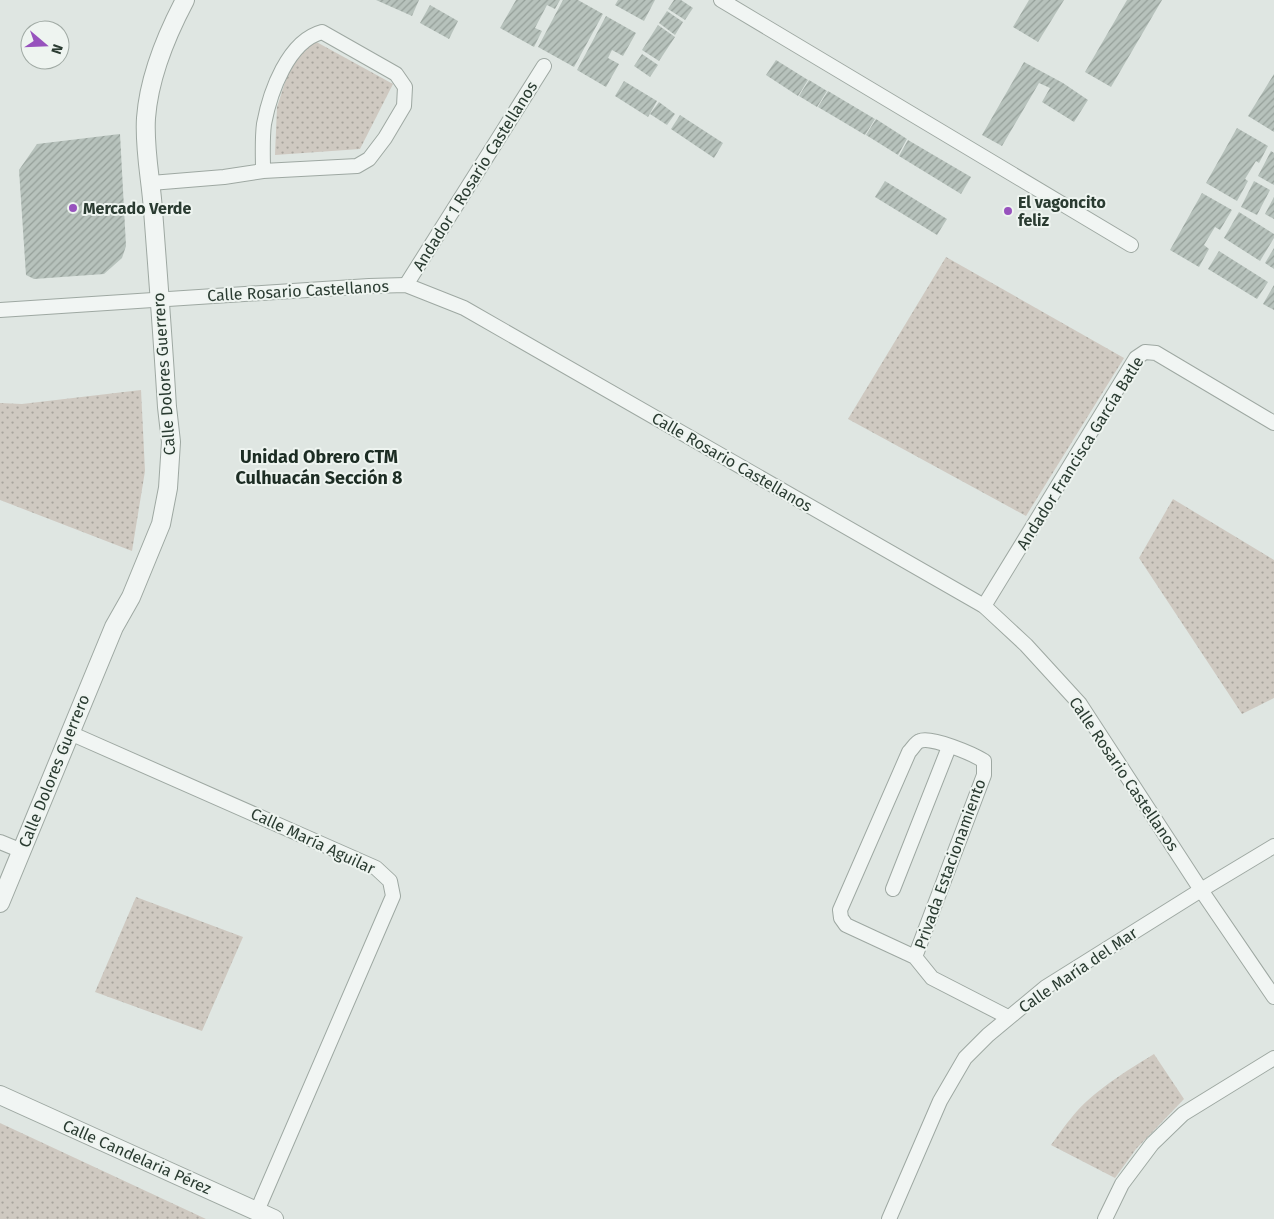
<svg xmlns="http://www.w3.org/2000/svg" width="1274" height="1219" font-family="'Fira Sans',sans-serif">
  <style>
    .green { fill: url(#green-dots) }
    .building { fill: url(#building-hatch) }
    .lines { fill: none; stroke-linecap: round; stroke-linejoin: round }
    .minor-casing { stroke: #9ea8a2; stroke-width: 16 }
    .tertiary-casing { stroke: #9ea8a2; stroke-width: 20 }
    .minor { stroke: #f1f5f3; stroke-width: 14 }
    .tertiary { stroke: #f1f5f3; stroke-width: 18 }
    .poi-dot { fill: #9752bd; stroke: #eef4f0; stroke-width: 2 }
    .labels { text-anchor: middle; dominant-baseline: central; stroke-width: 4; stroke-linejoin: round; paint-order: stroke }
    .street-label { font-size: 16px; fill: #2a3b31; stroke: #eef4f0 }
    .poi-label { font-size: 16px; font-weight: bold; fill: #2a3b31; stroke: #eef4f0; text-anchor: start }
    .neighbourhood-label { font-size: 18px; font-weight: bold; fill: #1c2c23; stroke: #eef4f0 }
  </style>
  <defs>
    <pattern id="green-dots" width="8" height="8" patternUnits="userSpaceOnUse" patternTransform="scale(1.25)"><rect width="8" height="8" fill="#cfc9c1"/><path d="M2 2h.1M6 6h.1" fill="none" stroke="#a8a49d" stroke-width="1.8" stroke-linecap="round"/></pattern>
    <pattern id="building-hatch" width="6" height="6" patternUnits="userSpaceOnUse" patternTransform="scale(1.25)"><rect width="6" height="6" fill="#b7c2bc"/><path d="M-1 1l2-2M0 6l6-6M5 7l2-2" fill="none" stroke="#959f99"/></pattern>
  </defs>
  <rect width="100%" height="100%" fill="#dfe6e2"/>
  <g class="green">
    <path d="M311,39L393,84L360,149L275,155L277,107L289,70Z"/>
    <path d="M946,257L1124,358L1026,516L848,419Z"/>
    <path d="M141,390L145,471L132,551L0,500V403L22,404Z"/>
    <path d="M1173,499L1274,560V698L1242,714L1139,558Z"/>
    <path d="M136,897L243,937L202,1031L95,992Z"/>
    <path d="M1154,1054L1184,1099L1136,1149L1115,1178L1051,1145C1058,1136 1064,1126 1072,1117C1093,1091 1125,1072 1154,1054Z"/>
    <path d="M0,1123L206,1219H0Z"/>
  </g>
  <g class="building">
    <path d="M376,0H419L412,16Z"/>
    <path d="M516,0H560L555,9L547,5L535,28L542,31L534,47L500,28Z"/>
    <path d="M563,0H578L603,14L574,67L538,47Z"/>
    <path d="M618,0H655L644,21L615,5Z"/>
    <path d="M674,0H681L693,8L685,20L668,9Z"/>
    <path d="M1029,0H1064L1038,42L1013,27Z"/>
    <path d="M1127,0H1162L1111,87L1085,72Z"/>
    <path d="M430,5L458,21L449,39L420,23Z"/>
    <path d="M667,11L683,22L675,35L659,23Z"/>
    <path d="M606,16L636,33L623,56L612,50L608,58L619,64L606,87L577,70Z"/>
    <path d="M658,25L675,37L659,61L642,50Z"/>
    <path d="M642,54L658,65L650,77L634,66Z"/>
    <path d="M776,60L808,80L798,96L766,75Z"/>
    <path d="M1024,62L1063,83L1088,100L1074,122L1042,102L1050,88L1039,83L1002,146L982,135Z"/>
    <path d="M1274,74V132L1248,116Z"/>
    <path d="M809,80L827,91L817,107L799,96Z"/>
    <path d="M624,81L657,101L648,117L615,96Z"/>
    <path d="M828,91L875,119L865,135L845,123L850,116L845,123L818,107Z"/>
    <path d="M659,102L675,114L667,125L650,114Z"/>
    <path d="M680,115L723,143L714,158L671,129Z"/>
    <path d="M876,119L907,139L898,155L866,135Z"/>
    <path d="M1237,128L1268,146L1259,163L1256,161L1245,179L1248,181L1237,201L1206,183Z"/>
    <path d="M120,134L126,246L122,258L104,274L34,279L26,275L19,170L37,144Z"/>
    <path d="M908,140L971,177L961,194L899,156Z"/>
    <path d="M1271,151L1274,153V185L1258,176Z"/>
    <path d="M885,181L947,219L937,235L875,197Z"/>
    <path d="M1254,181L1270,190L1257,215L1241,207Z"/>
    <path d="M1202,193L1232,210L1220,230L1215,227L1204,245L1209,249L1199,267L1170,250Z"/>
    <path d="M1274,197V219L1265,214Z"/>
    <path d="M1239,212L1274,234V238L1260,261L1224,238Z"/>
    <path d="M1274,248V269L1265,263Z"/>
    <path d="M1219,251L1268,282L1257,299L1208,269Z"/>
    <path d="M1274,285V310L1263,304Z"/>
  </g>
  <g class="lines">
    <defs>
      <g id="minor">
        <path d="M721,0L1131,245"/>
        <path d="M151,183L224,177L263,171L357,166L369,159L385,138L404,106L405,87L396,74L322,32C288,41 270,92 264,124C262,139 263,156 263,171"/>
        <path d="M406,285L544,66"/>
        <path d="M0,310L369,286L406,285L464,308L984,606L1026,645L1080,704L1201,890L1274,997"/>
        <path d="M984,606L1136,358L1145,352L1156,353L1274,423"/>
        <path d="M70,733L376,868L390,881L393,896L257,1211"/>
        <path d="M0,842L22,851"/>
        <path d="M893,889L949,747"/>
        <path d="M915,957L984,775V761C973,754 931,736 920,741C916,742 913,748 909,752L840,910L841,918L846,925L915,957L932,978L1008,1017"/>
        <path d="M889,1219L940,1101L965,1058L988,1035L1046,987L1201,890L1274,846"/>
        <path d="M1105,1219L1122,1184L1152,1144L1183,1114L1274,1058"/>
      </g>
      <g id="tertiary">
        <path d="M0,903L114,627L131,597L161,524L168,488L171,442L167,407C163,341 158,275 153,210C151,180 144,149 146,118C149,77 166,36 185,0"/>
        <path d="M0,1095L274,1219"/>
      </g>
    </defs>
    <use href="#minor" class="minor-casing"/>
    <use href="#tertiary" class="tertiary-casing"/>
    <use href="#minor" class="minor"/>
    <use href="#tertiary" class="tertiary"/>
  </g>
  <g class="poi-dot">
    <circle cx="73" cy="208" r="5"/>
    <circle cx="1008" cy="211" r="5"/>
  </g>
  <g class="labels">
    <g class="street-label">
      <text transform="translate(475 176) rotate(-58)">Andador 1 Rosario Castellanos</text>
      <text transform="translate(298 291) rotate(-3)">Calle Rosario Castellanos</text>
      <text transform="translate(164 374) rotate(-94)">Calle Dolores Guerrero</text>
      <text transform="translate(1080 453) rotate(-58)">Andador Francisca García Batle</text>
      <text transform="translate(732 462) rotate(30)">Calle Rosario Castellanos</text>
      <text transform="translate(54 771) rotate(-68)">Calle Dolores Guerrero</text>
      <text transform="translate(1124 774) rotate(56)">Calle Rosario Castellanos</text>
      <text transform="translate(313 841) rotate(25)">Calle María Aguilar</text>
      <text transform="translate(950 864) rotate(-70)">Privada Estacionamiento</text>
      <text transform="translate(1078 970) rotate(-34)">Calle María del Mar</text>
      <text transform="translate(137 1157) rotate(24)">Calle Candelaria Pérez</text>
    </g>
    <g class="poi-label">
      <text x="1018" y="202">El vagoncito<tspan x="1018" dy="18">feliz</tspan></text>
      <text x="83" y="208">Mercado Verde</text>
    </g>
    <g class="neighbourhood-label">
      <text x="319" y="457">Unidad Obrero CTM<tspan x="319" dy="21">Culhuacán Sección 8</tspan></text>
    </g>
  </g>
  <g transform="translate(45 45) rotate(109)"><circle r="24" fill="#eef4f0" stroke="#a0aaa4"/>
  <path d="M0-4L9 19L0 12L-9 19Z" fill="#9752bd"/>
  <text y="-8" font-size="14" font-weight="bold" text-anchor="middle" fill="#2a3b31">N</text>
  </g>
</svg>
